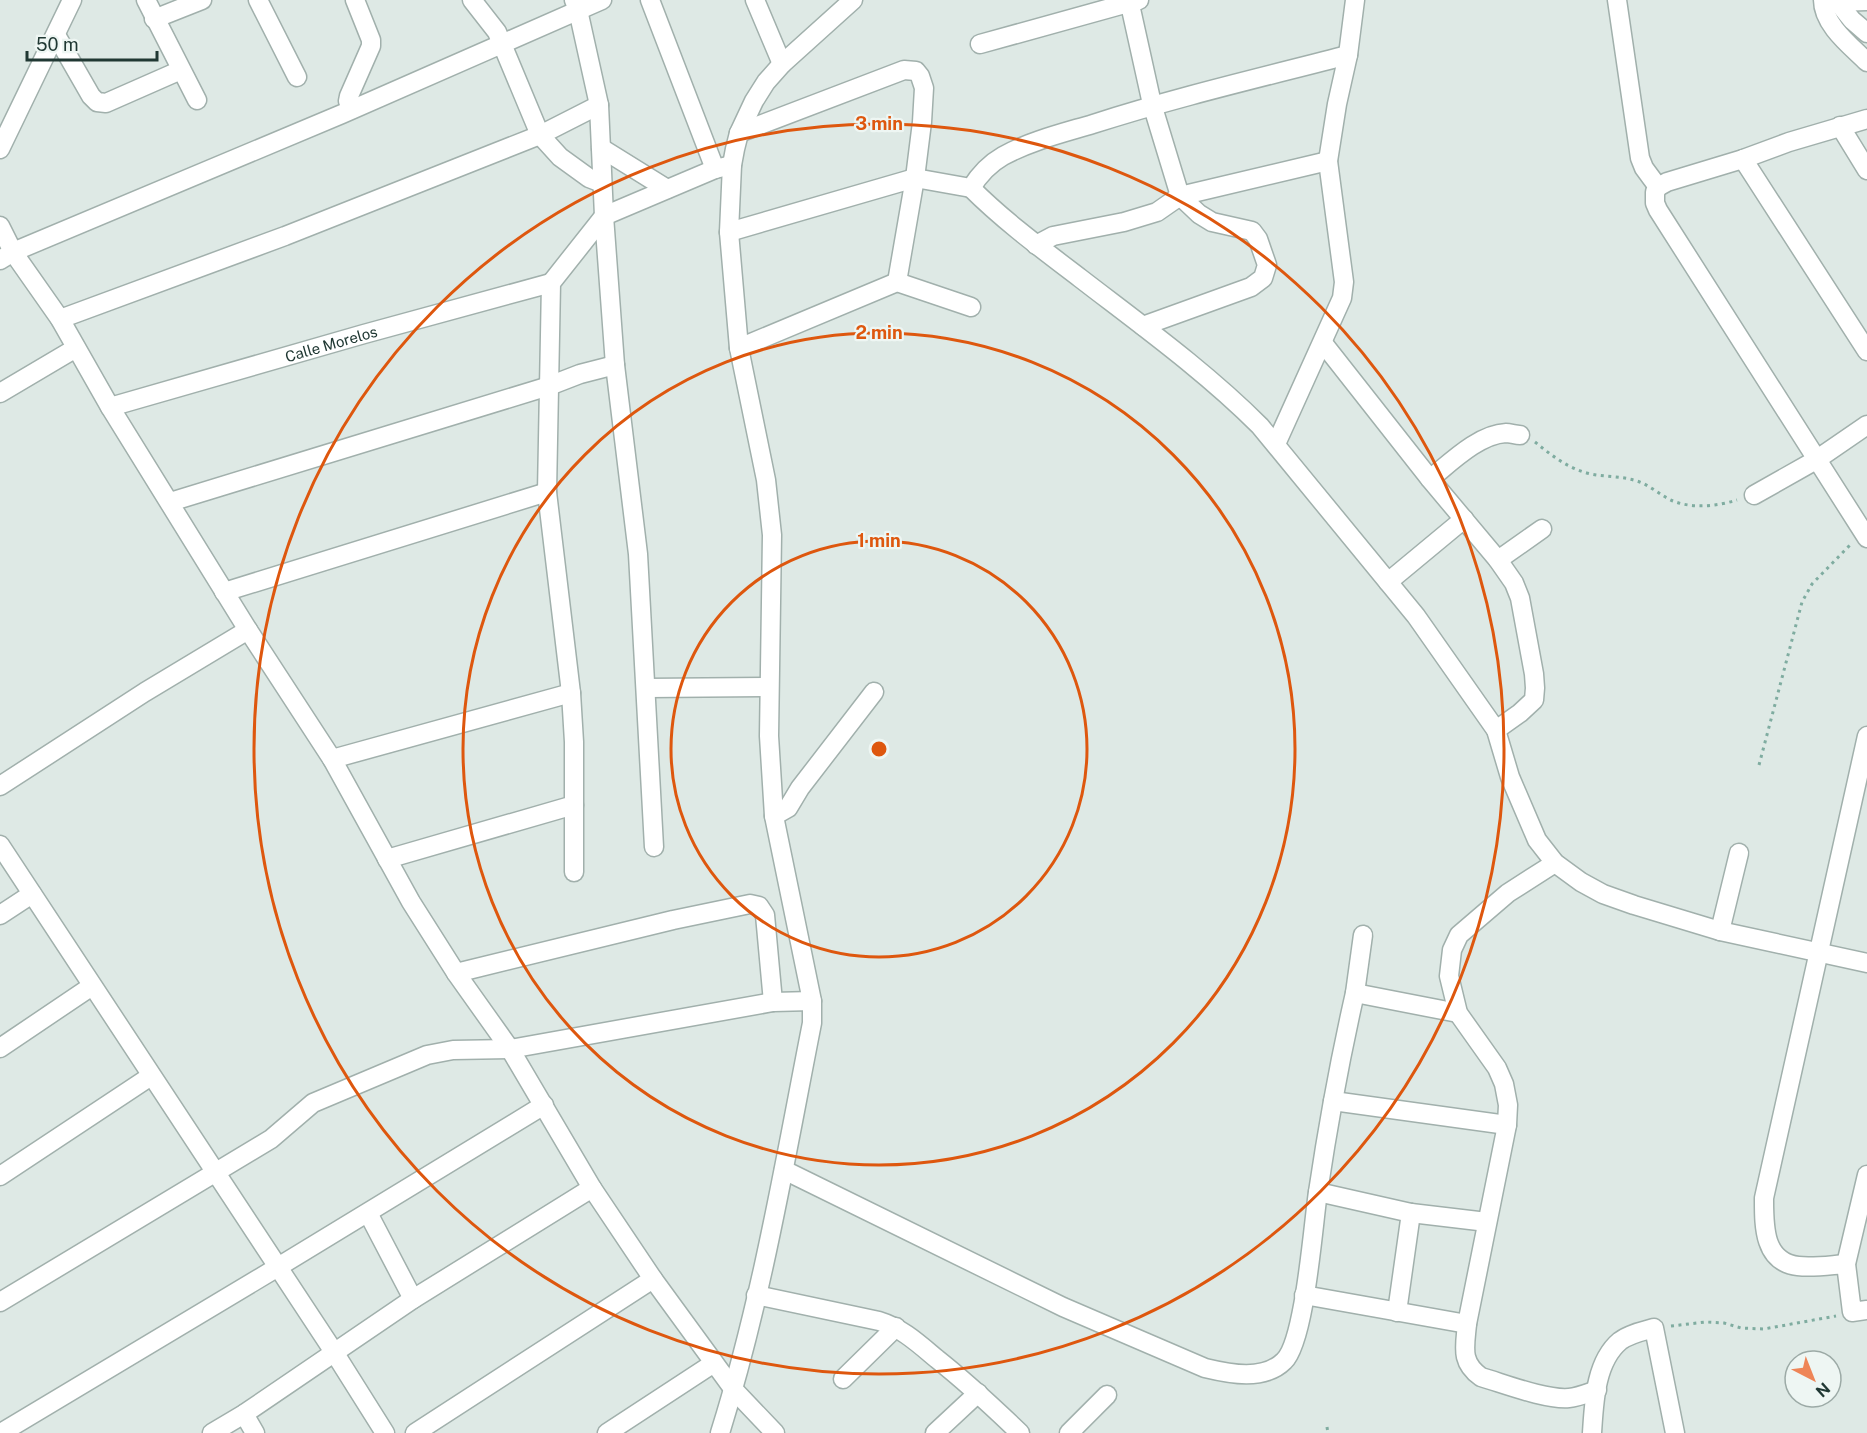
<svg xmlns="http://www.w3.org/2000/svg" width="1867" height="1433" font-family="'Public Sans',sans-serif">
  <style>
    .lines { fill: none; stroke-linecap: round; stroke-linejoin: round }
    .minor-casing { stroke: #a1b0ac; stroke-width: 21 }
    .path { stroke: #7faca0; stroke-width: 3; stroke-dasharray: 3 4.5; stroke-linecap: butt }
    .minor { stroke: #fff; stroke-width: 18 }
    .ring { fill: none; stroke: #de570e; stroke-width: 3 }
    .labels { text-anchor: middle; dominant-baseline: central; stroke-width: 4.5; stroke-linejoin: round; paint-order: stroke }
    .street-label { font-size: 15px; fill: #203833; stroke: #eef6f3 }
    .centre { fill: #de570e; stroke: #eef6f3; stroke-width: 3 }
    .ring-label { font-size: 18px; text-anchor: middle; font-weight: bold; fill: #de570e; stroke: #eef6f3; stroke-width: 4.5; stroke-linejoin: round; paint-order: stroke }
  </style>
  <rect width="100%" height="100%" fill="#dee9e5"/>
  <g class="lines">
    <defs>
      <g id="minor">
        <path d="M146,0L197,100"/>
        <path d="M258,0L297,77"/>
        <path d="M472,0L497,32L540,135L560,157L589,178L602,183"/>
        <path d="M574,0L578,10L599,105L604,216L615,365L638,554L654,847"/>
        <path d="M650,0L715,169"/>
        <path d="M755,0L782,64"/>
        <path d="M1129,0L1152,104L1180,196L1199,214L1212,222L1252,231L1258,239L1267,265L1263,278L1251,287L1143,326"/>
        <path d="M1617,0L1640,158L1644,168L1658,187"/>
        <path d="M1823,0C1823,25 1851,46 1867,62"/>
        <path d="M1836,0L1852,20L1867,33"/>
        <path d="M1830,4L1837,2L1867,1"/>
        <path d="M154,19L202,0"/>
        <path d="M56,35L91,96L97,102L106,103L181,70"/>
        <path d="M980,44L1139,0"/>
        <path d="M352,109L348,101L349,96L371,46V40L355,0"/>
        <path d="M1867,119L1789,142L1743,159L1667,182L1658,187L1655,192V203L1658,210L1867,538"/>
        <path d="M1840,126L1867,170"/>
        <path d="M739,133L904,70L916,71L920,76L924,88L922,122L915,178L897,282"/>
        <path d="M601,148L667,189"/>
        <path d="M0,149L72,0"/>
        <path d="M1743,159L1867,351"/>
        <path d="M971,188C1004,221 1042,249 1080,278C1141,325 1205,371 1260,426L1416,616L1496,730L1510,777L1537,840L1555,863L1581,882L1603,894L1634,905L1720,931L1867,963"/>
        <path d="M0,226L13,252L60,319L110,407L248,630L332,759L411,902L456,973L510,1049L592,1188L653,1279L734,1390L775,1433"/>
        <path d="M729,232L915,178L971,188C979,175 989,164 1003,156C1030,141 1063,133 1093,124C1177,97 1263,77 1348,55"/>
        <path d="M1036,245L1053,236L1124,222L1157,212L1180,196L1328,161"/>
        <path d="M0,260L13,252L342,114L602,0"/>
        <path d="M60,319L285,236L540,135L599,105"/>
        <path d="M1323,343L1430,479L1498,560L1514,583L1520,598L1534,674L1535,688L1534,700L1520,713L1496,730"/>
        <path d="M739,348L897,282L971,307"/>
        <path d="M0,393L76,348"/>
        <path id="s1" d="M110,407L364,334L551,283"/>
        <path d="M1276,444L1342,298L1344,282L1328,161L1337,104L1348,55L1355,0"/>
        <path d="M1430,479C1450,463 1479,434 1506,433C1510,433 1516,435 1520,435"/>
        <path d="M1754,495L1816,460L1867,425"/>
        <path d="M170,502L549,386L580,374L615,365"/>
        <path d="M1498,560L1542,529"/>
        <path d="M1388,582L1464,519"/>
        <path d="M224,592L547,492"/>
        <path d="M647,688L769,687"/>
        <path d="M332,759L571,693"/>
        <path d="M0,786L145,692L248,630"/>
        <path d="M774,816L788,808L800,788L874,692"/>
        <path d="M0,845L334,1352L385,1433"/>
        <path d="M387,859L574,805V742L571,693L547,492L551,283L604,216L715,169L732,165"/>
        <path d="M1555,863L1508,893L1459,935L1452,950L1449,976L1458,1013L1497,1068L1504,1084L1508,1105L1507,1125L1467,1324C1465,1347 1460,1362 1481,1377C1505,1384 1546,1400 1569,1398C1579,1397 1588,1393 1597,1390"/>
        <path d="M574,872V805"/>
        <path d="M0,915L32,894"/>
        <path d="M1720,931L1739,853"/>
        <path d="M456,973L673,920L750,904L759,906L765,915L773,1002"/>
        <path d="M1355,993L1363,935"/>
        <path d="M0,1048L92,986"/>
        <path d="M1333,1101L1507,1125"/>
        <path d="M784,1170L1063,1307L1205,1368C1230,1374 1264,1381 1284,1361C1305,1341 1313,1225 1318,1192C1328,1125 1340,1059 1355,993L1458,1013"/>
        <path d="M1867,1175L1846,1264L1852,1312L1867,1310"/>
        <path d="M0,1176L151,1076"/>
        <path d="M1318,1192L1411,1213L1487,1222"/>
        <path d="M368,1213L413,1299"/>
        <path d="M1846,1264C1831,1265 1813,1268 1798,1266C1763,1262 1764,1225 1764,1198L1867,736"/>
        <path d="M756,1295L879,1321C902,1328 919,1344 937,1359C966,1382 993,1407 1020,1433"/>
        <path d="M1304,1295L1467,1324"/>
        <path d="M0,1302L271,1139L313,1103L427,1055L453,1050L510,1049L773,1002L812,1001"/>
        <path d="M1397,1312L1411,1213"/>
        <path d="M843,1379L896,1327"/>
        <path d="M244,1414L255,1433"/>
        <path d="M1,1433L278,1267L544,1105"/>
        <path d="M212,1433L244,1414L413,1299L592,1188"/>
        <path d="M415,1433L653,1279"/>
        <path d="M607,1433L714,1363"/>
        <path d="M720,1433C762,1299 785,1160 812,1023V1001L774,816L769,736L772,535L766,480L739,348L729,232L732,165L735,149L739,133L754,101L766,82L782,64L853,0"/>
        <path d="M935,1433L978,1393"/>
        <path d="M1069,1433L1107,1395"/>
        <path d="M1592,1433C1594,1403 1595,1362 1620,1341C1629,1334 1643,1331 1654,1328L1675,1433"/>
      </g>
    </defs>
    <use href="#minor" class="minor-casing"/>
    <g class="path">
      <path d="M1535,442C1552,456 1569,469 1591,474C1606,477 1622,476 1637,481C1650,485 1661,496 1673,501C1693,509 1718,506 1737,500"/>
      <path d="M1759,765L1802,602L1812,584L1850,545"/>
      <path d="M1671,1326L1706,1322L1724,1323L1741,1328L1764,1329L1836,1316"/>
      <path d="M1327,1427L1328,1433"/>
    </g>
    <use href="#minor" class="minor"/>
  </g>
  <g class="ring">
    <circle cx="879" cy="749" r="208"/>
    <circle cx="879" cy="749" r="416"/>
    <circle cx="879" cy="749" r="625"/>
  </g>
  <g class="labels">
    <g class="street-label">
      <text stroke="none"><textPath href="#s1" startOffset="230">Calle Morelos</textPath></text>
    </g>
  </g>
  <circle cx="879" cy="749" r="9" class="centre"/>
  <g class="ring-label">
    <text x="879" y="130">3 min</text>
    <text x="879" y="339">2 min</text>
    <text x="879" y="547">1 min</text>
  </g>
  <g transform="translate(1813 1379) rotate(138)"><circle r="28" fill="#eef6f3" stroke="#9caaa6" stroke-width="1.5"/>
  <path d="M0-4.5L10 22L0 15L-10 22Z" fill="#ee8557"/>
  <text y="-9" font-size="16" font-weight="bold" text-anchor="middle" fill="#203833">N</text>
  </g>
  <path d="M27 51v9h130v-9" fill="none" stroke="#203833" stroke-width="3"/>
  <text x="36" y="51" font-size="18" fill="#203833" stroke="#eef6f3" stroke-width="4.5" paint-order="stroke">50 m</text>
</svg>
